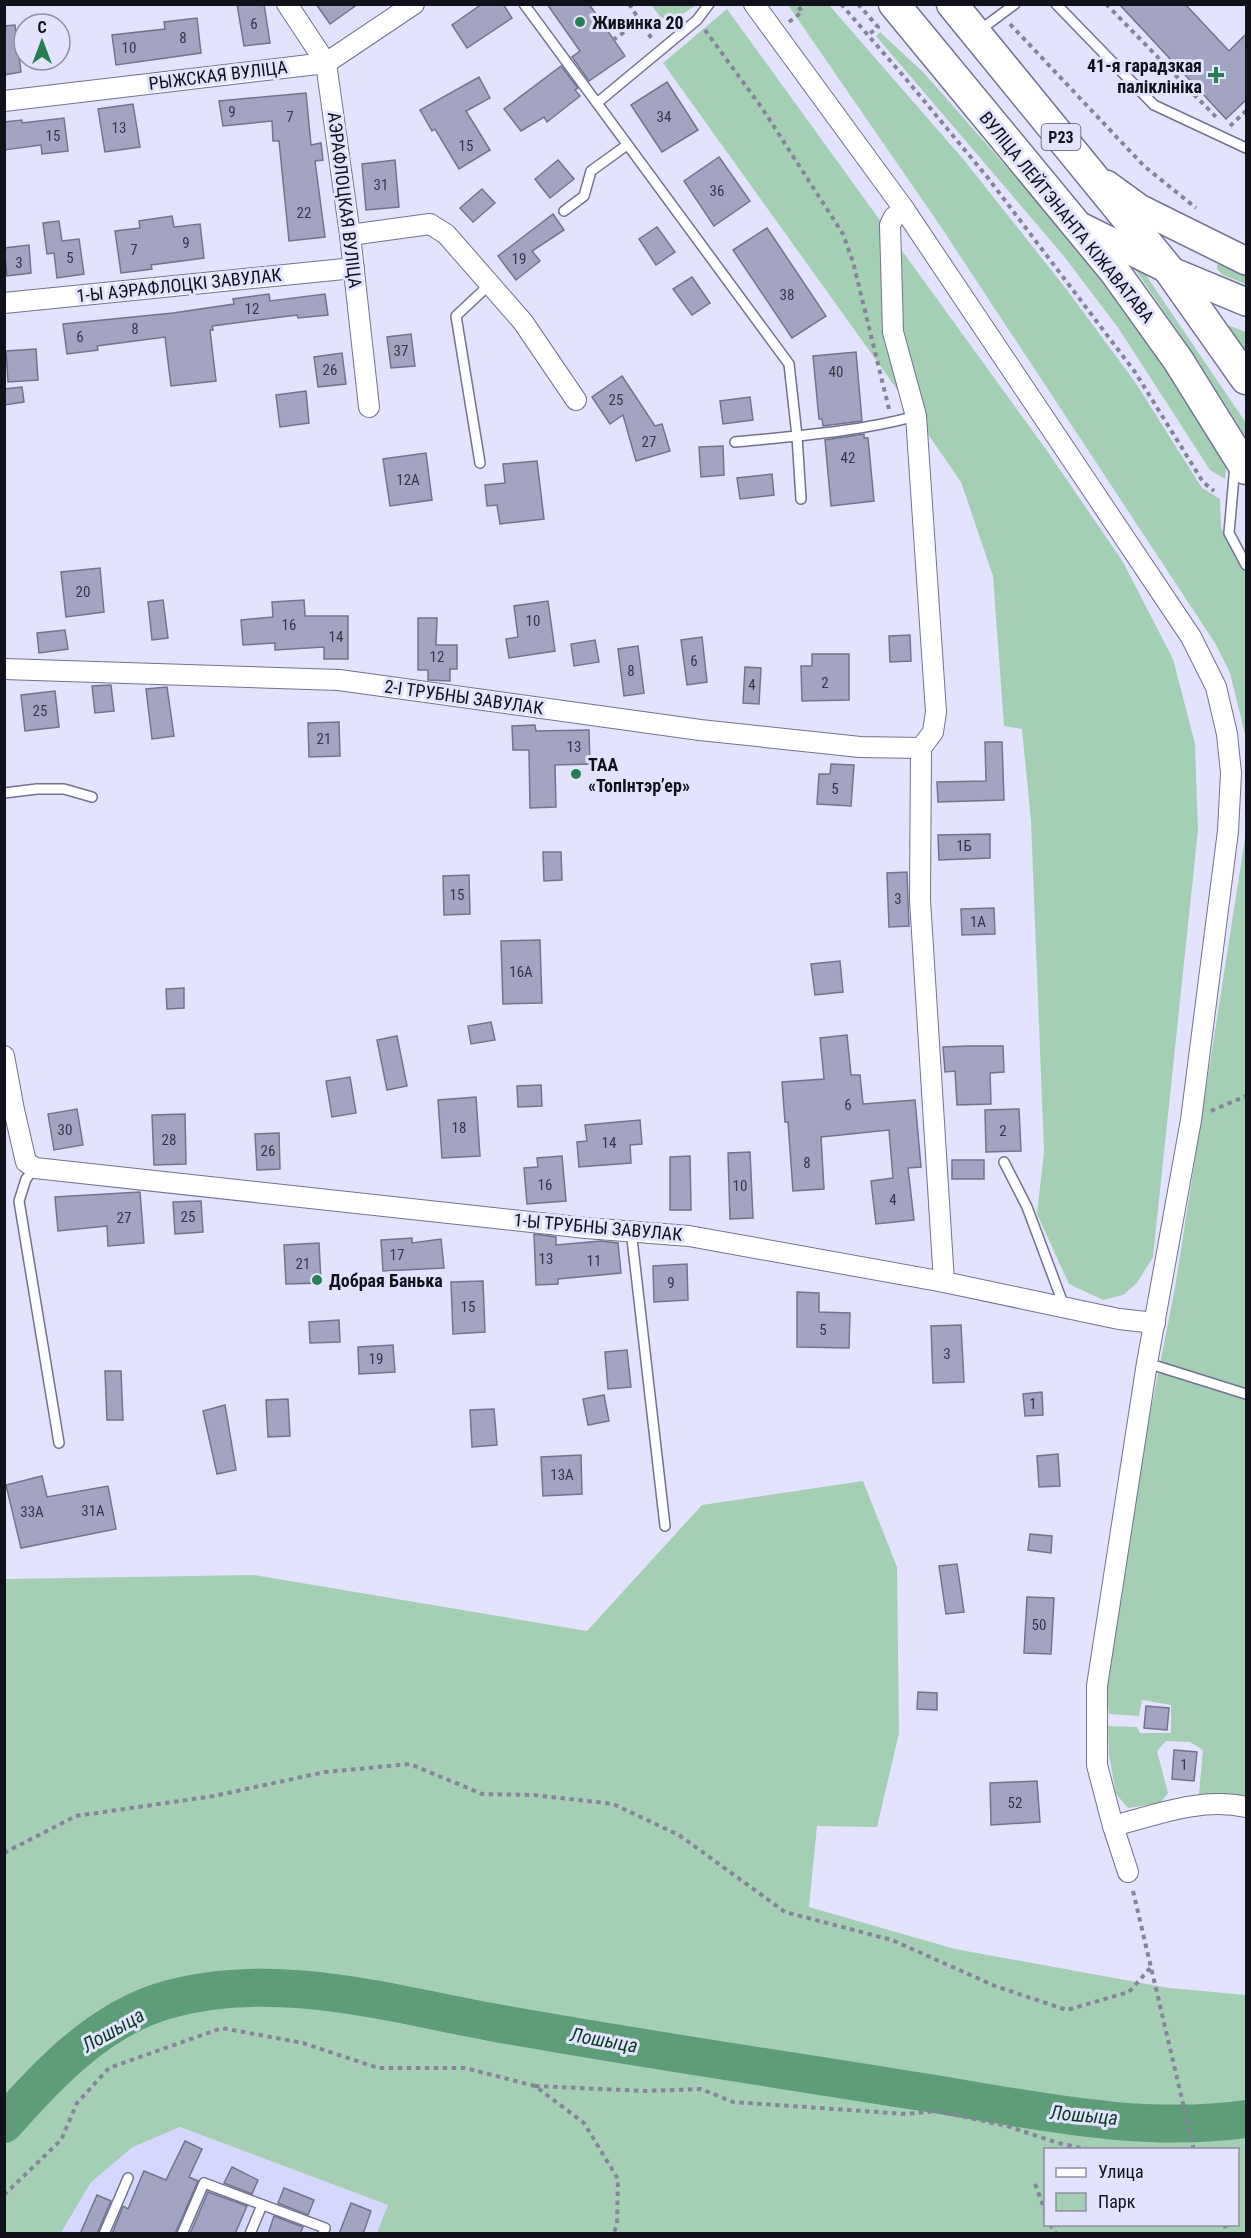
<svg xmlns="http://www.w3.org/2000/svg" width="1251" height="2238" font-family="'Roboto Condensed',sans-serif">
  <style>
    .built { fill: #d6d7fe }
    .green { fill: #a4cfb4; fill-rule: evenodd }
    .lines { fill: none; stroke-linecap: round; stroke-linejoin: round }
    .river { stroke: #5f9d79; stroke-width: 38 }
    .building { fill: #a3a4c2; stroke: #72738f; stroke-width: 1.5 }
    .lane-casing { stroke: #71728e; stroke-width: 12 }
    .street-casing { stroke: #71728e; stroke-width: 22 }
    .secondary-casing { stroke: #71728e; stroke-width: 30 }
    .primary-casing { stroke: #71728e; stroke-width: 33 }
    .path { stroke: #858599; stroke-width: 4; stroke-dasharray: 4.5 4.5; stroke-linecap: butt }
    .lane { stroke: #fff; stroke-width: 9 }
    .street { stroke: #fff; stroke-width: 20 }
    .secondary { stroke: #fff; stroke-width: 27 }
    .primary { stroke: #fff; stroke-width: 30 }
    .poi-dot { fill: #267e52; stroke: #e3e3fd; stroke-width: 2 }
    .labels { text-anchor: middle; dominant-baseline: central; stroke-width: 6; stroke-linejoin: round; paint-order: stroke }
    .number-label { font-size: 15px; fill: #363646 }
    .shield { fill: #e3e3fd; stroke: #505060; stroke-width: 1.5 }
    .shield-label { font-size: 16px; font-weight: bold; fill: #11111c }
    .poi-label { font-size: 18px; font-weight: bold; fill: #11111c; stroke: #e3e3fd; text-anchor: start }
    .street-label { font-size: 18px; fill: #11111c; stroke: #e3e3fd }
    .water-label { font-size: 20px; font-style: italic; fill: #0b3e25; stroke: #e3e3fd }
  </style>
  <rect width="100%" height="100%" fill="#e3e3fd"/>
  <path class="built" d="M180,2127L388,2205L377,2233L61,2234L91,2182L133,2147Z"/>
  <g class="green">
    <path d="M651,5H696L667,25Z"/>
    <path d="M788,5H829L964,160L1067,290L1135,382L1202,488L1220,499L1221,528L1246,574V738L1230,673L1215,643L941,227Z"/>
    <path d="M727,9L1050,455L1123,562L1173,659L1195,744L1198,830L1153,1257L1137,1283L1123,1295L1103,1300L1069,1284L1037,1214L1044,1152L1031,821L1022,729L1004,726L993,576L961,482L889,378L663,63Z"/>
    <path d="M880,32L924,73L1055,222L1146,332L1227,459L1225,479L1210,470L1119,329L1063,255L876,36Z"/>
    <path d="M1217,264L1246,275V284L1223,275L1217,269Z"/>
    <path d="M1132,265H1139L1246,423V437L1199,362Z"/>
    <path d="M1230,326L1246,332V360L1225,327Z"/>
    <path d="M1246,832V1797L1199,1794L1203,1750L1190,1742L1166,1741L1157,1751L1168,1793L1160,1803L1128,1808L1116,1794L1109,1754L1108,1726L1137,1727L1140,1733H1171V1705L1142,1700L1139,1716L1109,1714L1107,1691L1112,1633L1138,1475L1175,1288Z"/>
    <path d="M863,1481L897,1567L899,1733L877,1827L817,1826L809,1907L955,1949L1169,1988L1246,1995V2233H377L388,2205L180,2127L133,2147L91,2182L61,2233H5V1579L254,1575L587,1631L702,1505ZM1046,2150H1238V2224H1046Z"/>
  </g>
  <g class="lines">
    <path class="river" d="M4,2124C47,2075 98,2021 163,2001C271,1969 384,2002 491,2022C628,2047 766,2067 903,2089C1016,2106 1133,2135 1246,2119"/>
  </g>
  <g class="building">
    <path d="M237,4H264L270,43L244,46Z"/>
    <path d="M316,4H358L330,24Z"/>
    <path d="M482,4H503L512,18L467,48L452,25Z"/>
    <path d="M547,4H589L625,56L589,81L572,57L580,51Z"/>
    <path d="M1119,4H1185L1229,51L1246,34V100L1226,119Z"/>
    <path d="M197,18L201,53L116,65L112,35L165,29L164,22Z"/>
    <path d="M15,25L21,72L4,75V26Z"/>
    <path d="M561,66L578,88L575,90L580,96L547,122L544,117L521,131L504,109Z"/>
    <path d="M479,77L490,98L466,111L490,150L459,169L435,129L432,131L420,110Z"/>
    <path d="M667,82L698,130L662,152L631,105Z"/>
    <path d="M306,93L311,145L321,143L323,160L315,161L325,237L289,241L279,141H273L272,121L223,126L219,101Z"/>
    <path d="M133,104L140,147L105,152L98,109Z"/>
    <path d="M64,118L68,151L42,154L41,145L4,150V122L22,120V123Z"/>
    <path d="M719,157L750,201L714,226L684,181Z"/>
    <path d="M395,160L399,207L366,210L362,164Z"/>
    <path d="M558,160L574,179L550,198L535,179Z"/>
    <path d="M482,189L495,203L473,222L460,208Z"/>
    <path d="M553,214L564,230L532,251L540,261L516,280L498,256Z"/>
    <path d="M172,216L174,227L200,224L204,258L151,265L152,269L121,273L115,231L140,228L139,221Z"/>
    <path d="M59,221L62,241L79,239L84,274L57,278L54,253L47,254L43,223Z"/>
    <path d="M657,227L675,252L656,265L639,239Z"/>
    <path d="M767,228L826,316L792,338L733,250Z"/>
    <path d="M29,245L31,273L7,276L4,248Z"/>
    <path d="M692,277L710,303L692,315L673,289Z"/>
    <path d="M269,294L270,301L325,294L328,315L298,318L297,315L212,326L213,330H210L216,381L171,386L165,337L97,346L98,350L67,354L63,324L173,313L234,304L233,299Z"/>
    <path d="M411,334L415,366L391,368L387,337Z"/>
    <path d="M36,349L38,380L8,382L6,351Z"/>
    <path d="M856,352L862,421L823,426L822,419H819L813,356Z"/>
    <path d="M342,353L346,384L318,387L314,357Z"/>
    <path d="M622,376L655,426L662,424L670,451L636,461L623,415L610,424L592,397Z"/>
    <path d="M22,387L24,402L4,405V389Z"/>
    <path d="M306,391L309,423L280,427L276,395Z"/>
    <path d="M750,397L753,420L723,424L720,401Z"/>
    <path d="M864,434V438H868L874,501L831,506L825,440Z"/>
    <path d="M723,446L724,475L701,477L699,447Z"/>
    <path d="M426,453L432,500L390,506L383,459Z"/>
    <path d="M537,461L544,519L500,524L497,505L487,506L485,485L505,483L503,464Z"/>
    <path d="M772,474L774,495L740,499L737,478Z"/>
    <path d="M100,568L104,612L66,617L61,572Z"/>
    <path d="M163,600L168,638L152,640L148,602Z"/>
    <path d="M304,600L305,616H348V659H324V647L275,650V643L243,645L241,620L273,617L272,602Z"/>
    <path d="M548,601L555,651L509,658L506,639L518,637L514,606Z"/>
    <path d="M418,618H437L436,645H457V669H450V681L428,680V670H418Z"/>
    <path d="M65,630L68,649L39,653L37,633Z"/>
    <path d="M910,635L911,661L890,662L889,636Z"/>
    <path d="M702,637L707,682L687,685L681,640Z"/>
    <path d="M595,640L599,662L574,666L571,644Z"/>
    <path d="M638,646L644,693L624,696L618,649Z"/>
    <path d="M812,654H849V700L802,701L801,666H812Z"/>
    <path d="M745,667L761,668L759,704L743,703Z"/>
    <path d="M111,685L114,711L95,713L92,686Z"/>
    <path d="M167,687L174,736L152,739L146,689Z"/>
    <path d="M55,691L59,727L25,731L21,695Z"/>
    <path d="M339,722L340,756L309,757L308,723Z"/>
    <path d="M535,725L536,731L589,730L590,764L555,765L556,807L530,808L529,750H513L512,726Z"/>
    <path d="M985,742H1002L1004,800L938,802L937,782L986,781Z"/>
    <path d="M831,764L854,765L851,806L817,804L819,774H830Z"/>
    <path d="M990,834V858L939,860L938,835Z"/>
    <path d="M543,852H561L562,880L544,881Z"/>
    <path d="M907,872L909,926L889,927L887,873Z"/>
    <path d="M469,875L470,914L444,915L443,876Z"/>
    <path d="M994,908L995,934L962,935L961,909Z"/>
    <path d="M540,940L542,1003L503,1004L501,941Z"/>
    <path d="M840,961L843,992L815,995L811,964Z"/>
    <path d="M184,988V1008L167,1009L166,989Z"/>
    <path d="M491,1022L495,1040L471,1044L468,1026Z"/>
    <path d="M847,1035L851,1075H860L863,1104L915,1100L921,1167L908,1168L914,1220L876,1224L871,1181L893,1178L889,1130L821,1137L824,1189L793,1191L788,1122H785L782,1082L824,1079L820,1038Z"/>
    <path d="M397,1036L407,1086L387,1090L377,1040Z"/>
    <path d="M967,1046H1003L1004,1072L990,1073L991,1104L957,1105L955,1071L945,1072L943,1047Z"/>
    <path d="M350,1077L356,1113L332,1117L326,1081Z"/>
    <path d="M541,1085L542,1106L518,1107L517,1086Z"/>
    <path d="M476,1097L480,1156L442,1158L438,1100Z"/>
    <path d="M77,1109L83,1145L54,1150L48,1114Z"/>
    <path d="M1019,1109L1021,1151L986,1152L985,1110Z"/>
    <path d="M185,1114L186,1164L154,1165L152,1115Z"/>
    <path d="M640,1120L642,1144L630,1145L631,1163L579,1167L577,1142L587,1141L585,1125Z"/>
    <path d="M279,1133L280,1169L257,1170L255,1134Z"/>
    <path d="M750,1152L753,1218L730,1219L728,1153Z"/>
    <path d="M562,1156L566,1201L527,1204L524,1168L538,1167L537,1158Z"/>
    <path d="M690,1156L691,1210H670V1157Z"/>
    <rect x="952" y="1160" width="32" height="19"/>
    <path d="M140,1192L144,1243L108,1246L107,1226L58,1231L55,1197Z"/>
    <path d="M201,1201L203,1232L175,1234L173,1202Z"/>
    <path d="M534,1234L556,1237V1245L601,1241L618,1243L621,1273L558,1279V1284L536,1285Z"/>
    <path d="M412,1238V1243L441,1239L444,1268L383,1271L381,1240Z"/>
    <path d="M319,1243L321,1283L286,1284L284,1245Z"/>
    <path d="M687,1264L688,1300L654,1302L653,1266Z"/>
    <path d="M483,1281L485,1332L453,1334L451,1282Z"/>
    <path d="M797,1292L819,1293V1312L850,1313L849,1348L797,1347Z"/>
    <path d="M339,1320L340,1342L310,1343L309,1322Z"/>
    <path d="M961,1325L964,1382L933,1383L931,1326Z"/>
    <path d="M393,1345L395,1372L359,1374L358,1347Z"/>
    <path d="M627,1350L631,1387L608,1389L605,1352Z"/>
    <path d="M105,1371H121L123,1420H107Z"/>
    <path d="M1042,1392L1043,1415L1025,1416L1023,1394Z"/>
    <path d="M604,1395L609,1421L588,1425L583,1399Z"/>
    <path d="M288,1399L290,1436L268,1437L266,1400Z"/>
    <path d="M225,1405L236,1470L217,1474L203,1411Z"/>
    <path d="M494,1409L497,1445L472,1447L470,1410Z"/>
    <path d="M1058,1454L1060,1486L1039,1487L1037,1456Z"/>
    <path d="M581,1455L582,1494L543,1496L541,1457Z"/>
    <path d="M42,1476L47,1497L108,1486L116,1529L21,1548L6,1485Z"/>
    <path d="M1030,1534L1052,1536L1051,1553L1028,1550Z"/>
    <path d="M957,1564L964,1612L946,1614L939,1566Z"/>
    <path d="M1027,1597L1054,1598L1051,1654L1024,1653Z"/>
    <path d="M918,1692L937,1693V1710L917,1709Z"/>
    <path d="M1146,1706L1169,1708L1167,1730L1144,1728Z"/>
    <path d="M1174,1750L1197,1752L1194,1781L1172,1779Z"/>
    <path d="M1037,1781L1040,1822L991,1825L990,1783Z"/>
    <path d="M185,2141L202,2149L189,2177L198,2181L175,2234H112L123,2206L128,2209L144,2171L166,2180Z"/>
    <path d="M232,2167L258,2180L252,2194L224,2183Z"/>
    <path d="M284,2188L314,2200L308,2215L278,2203Z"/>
    <path d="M208,2192L247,2206L235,2234H190Z"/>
    <path d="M97,2195L111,2201L97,2234H80Z"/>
    <path d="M351,2203L371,2211L363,2234H339Z"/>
    <path d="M274,2216L303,2227L300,2234H268Z"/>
  </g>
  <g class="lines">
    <defs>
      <g id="lane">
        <path d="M524,4L789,364L797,436L801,499"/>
        <path d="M1056,4L1154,105L1246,148"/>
        <path d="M980,30L1015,4"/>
        <path d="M597,103L697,20L709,4"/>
        <path d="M564,211L584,196L591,171L627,145"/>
        <path d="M735,442C796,436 858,432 916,416"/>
        <path d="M480,463L456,316L489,285"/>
        <path d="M1235,465L1229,533L1246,565"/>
        <path d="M4,793L37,789H64L92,797"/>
        <path d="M1004,1162L1027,1207L1064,1306"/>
        <path d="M35,1168L26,1179L19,1201L59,1443"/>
        <path d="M631,1230L665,1526"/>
        <path d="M1147,1363L1246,1394"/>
        <path d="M104,2234L128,2178"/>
        <path d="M182,2234L204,2183L325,2228L323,2234"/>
        <path d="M250,2234L262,2205"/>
      </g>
      <g id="street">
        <path d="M287,4L326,63L350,235L369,407"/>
        <path d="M754,4L904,209L1191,637L1216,687L1227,734L1231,773L1228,831L1191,1120L1147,1363L1097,1686V1765L1113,1826L1128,1872"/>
        <path d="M4,101L326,63L414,4"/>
        <path d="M904,209L894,217L890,225L893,332L916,416L936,712L933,732L921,748L920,900L944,1282"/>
        <path d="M350,235L430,224L446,234L523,322L576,400"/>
        <path d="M4,303L354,268"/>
        <path d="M4,669L339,680L700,730L860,747L921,748"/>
        <path d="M4,1056L14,1110L26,1162L35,1168L586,1228L689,1236L944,1282L1119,1319L1155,1323"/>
        <path d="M1113,1826C1156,1815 1201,1797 1246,1807"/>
      </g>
      <g id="secondary">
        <path d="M1106,184L1139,208L1246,261"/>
        <path d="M1076,224L1169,270L1246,302"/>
      </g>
      <g id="primary">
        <path d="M894,4L1115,272L1178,360L1246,469"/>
        <path d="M952,4L1169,270L1246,379"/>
      </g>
    </defs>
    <use href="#lane" class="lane-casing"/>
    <use href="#street" class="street-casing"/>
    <use href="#secondary" class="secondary-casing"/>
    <use href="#primary" class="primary-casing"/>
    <g class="path">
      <path d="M629,4L652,39"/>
      <path d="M841,4L906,79L988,178L1135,372L1203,482L1214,491"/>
      <path d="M858,4L878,27L868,35"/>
      <path d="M1106,4L1216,117"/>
      <path d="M789,22L802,12L797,4"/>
      <path d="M1010,24L1144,166L1196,208"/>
      <path d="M705,30L762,108L843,234L853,262L889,409"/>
      <path d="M613,40L640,21"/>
      <path d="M1230,126L1246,111"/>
      <path d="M1211,1111L1246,1096"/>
      <path d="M4,1853L76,1816L214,1796L325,1772L410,1764L482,1794L534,1795L613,1804L679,1835L785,1912L892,1940L995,1986L1067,2010L1129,1992L1152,1966"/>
      <path d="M1133,1891L1194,2150"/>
      <path d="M535,2086L646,2091L701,2089L733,2102L906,2114L937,2111L1007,2126L1058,2143L1090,2150"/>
      <path d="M1035,2184L1046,2213"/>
      <path d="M4,2195L61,2140L77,2103L109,2068L222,2028L303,2043L378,2068H465L535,2086L584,2123L618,2179L617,2225L613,2234"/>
      <path d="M1050,2224L1056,2234"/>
      <path d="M1224,2224L1228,2234"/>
    </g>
    <use href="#lane" class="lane"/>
    <use href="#street" class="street"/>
    <use href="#secondary" class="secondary"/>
    <use href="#primary" class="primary"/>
  </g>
  <g class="poi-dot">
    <circle cx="580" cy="22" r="6"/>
    <path d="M1213 66h6v6h6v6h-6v6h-6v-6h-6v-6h6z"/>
    <circle cx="576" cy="774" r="6"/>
    <circle cx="317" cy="1280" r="6"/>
  </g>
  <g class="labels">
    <g class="number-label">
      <text x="254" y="24">6</text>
      <text x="183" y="38">8</text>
      <text x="129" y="48">10</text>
      <text x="232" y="112">9</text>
      <text x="290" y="117">7</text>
      <text x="664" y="117">34</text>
      <text x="119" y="128">13</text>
      <text x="53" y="136">15</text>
      <text x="466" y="146">15</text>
      <text x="381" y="185">31</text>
      <text x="717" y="191">36</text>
      <text x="304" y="213">22</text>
      <text x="186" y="243">9</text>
      <text x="134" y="250">7</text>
      <text x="70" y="258">5</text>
      <text x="519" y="259">19</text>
      <text x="19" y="263">3</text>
      <text x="787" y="295">38</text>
      <text x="252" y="309">12</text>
      <text x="135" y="329">8</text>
      <text x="80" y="337">6</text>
      <text x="401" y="351">37</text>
      <text x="330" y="370">26</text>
      <text x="836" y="372">40</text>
      <text x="616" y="400">25</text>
      <text x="649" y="442">27</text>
      <text x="848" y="458">42</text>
      <text x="408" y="480">12А</text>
      <text x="83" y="592">20</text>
      <text x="533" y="621">10</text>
      <text x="289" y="625">16</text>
      <text x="336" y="637">14</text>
      <text x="437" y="657">12</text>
      <text x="694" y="661">6</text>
      <text x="631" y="671">8</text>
      <text x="825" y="683">2</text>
      <text x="752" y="685">4</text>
      <text x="40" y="711">25</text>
      <text x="324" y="739">21</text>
      <text x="574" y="747">13</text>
      <text x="835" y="789">5</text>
      <text x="964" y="846">1Б</text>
      <text x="457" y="895">15</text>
      <text x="898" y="899">3</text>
      <text x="978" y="922">1А</text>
      <text x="521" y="972">16А</text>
      <text x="848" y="1105">6</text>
      <text x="459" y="1128">18</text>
      <text x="65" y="1130">30</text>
      <text x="1003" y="1131">2</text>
      <text x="169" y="1140">28</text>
      <text x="609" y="1143">14</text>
      <text x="268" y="1151">26</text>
      <text x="807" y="1163">8</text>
      <text x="545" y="1185">16</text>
      <text x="740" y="1186">10</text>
      <text x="893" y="1200">4</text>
      <text x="188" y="1217">25</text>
      <text x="124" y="1218">27</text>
      <text x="397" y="1255">17</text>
      <text x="546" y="1259">13</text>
      <text x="594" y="1261">11</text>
      <text x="303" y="1264">21</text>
      <text x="671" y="1283">9</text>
      <text x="468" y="1307">15</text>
      <text x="823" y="1330">5</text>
      <text x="947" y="1354">3</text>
      <text x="376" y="1359">19</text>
      <text x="1033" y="1404">1</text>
      <text x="562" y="1475">13А</text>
      <text x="93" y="1511">31А</text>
      <text x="32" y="1512">33А</text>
      <text x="1039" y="1625">50</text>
      <text x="1184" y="1765">1</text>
      <text x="1015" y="1803">52</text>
    </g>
    <rect class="shield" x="1041.5" y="124" width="39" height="26" rx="4.5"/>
    <g class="shield-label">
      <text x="1061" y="137">Р23</text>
    </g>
    <g class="poi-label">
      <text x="592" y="22">Живинка 20</text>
      <text x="1202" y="65" text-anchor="end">41-я гарадзкая<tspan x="1202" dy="21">паліклініка</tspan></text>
      <text x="588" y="764">ТАА<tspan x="588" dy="21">«ТопІнтэрʼер»</tspan></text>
      <text x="329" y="1280">Добрая Банька</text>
    </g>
    <g class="street-label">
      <text transform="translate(218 75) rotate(-7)">РЫЖСКАЯ ВУЛІЦА</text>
      <text transform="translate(345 200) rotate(83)">АЭРАФЛОЦКАЯ ВУЛІЦА</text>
      <text transform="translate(1067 217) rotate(51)">ВУЛІЦА ЛЕЙТЭНАНТА КІЖАВАТАВА</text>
      <text transform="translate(179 285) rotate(-6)">1-Ы АЭРАФЛОЦКІ ЗАВУЛАК</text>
      <text transform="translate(464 697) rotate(8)">2-І ТРУБНЫ ЗАВУЛАК</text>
      <text transform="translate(598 1227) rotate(5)">1-Ы ТРУБНЫ ЗАВУЛАК</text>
    </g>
    <g class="water-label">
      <text transform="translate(113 2030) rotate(-30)">Лошыца</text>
      <text transform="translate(604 2040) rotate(10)">Лошыца</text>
      <text transform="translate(1084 2115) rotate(5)">Лошыца</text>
    </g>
  </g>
  <rect width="1251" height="2238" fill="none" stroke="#11111c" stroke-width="12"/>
  <rect x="1044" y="2148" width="195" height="78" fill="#e3e3fd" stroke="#8f8fa3" stroke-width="1.5"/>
  <rect x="1056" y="2168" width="30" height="9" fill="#ffffff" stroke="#8f8fa3" stroke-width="1.5"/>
  <text x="1098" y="2178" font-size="18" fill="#11111c">Улица</text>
  <rect x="1056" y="2193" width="30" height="18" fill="#a4cfb4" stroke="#8f8fa3" stroke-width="1.5"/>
  <text x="1098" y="2208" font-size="18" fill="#11111c">Парк</text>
  <g transform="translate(42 42)"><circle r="28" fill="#e3e3fd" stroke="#8f8fa3" stroke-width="1.5"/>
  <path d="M0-4.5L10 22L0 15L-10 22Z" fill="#267e52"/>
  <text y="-9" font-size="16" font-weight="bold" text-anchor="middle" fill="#11111c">С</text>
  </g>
</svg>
